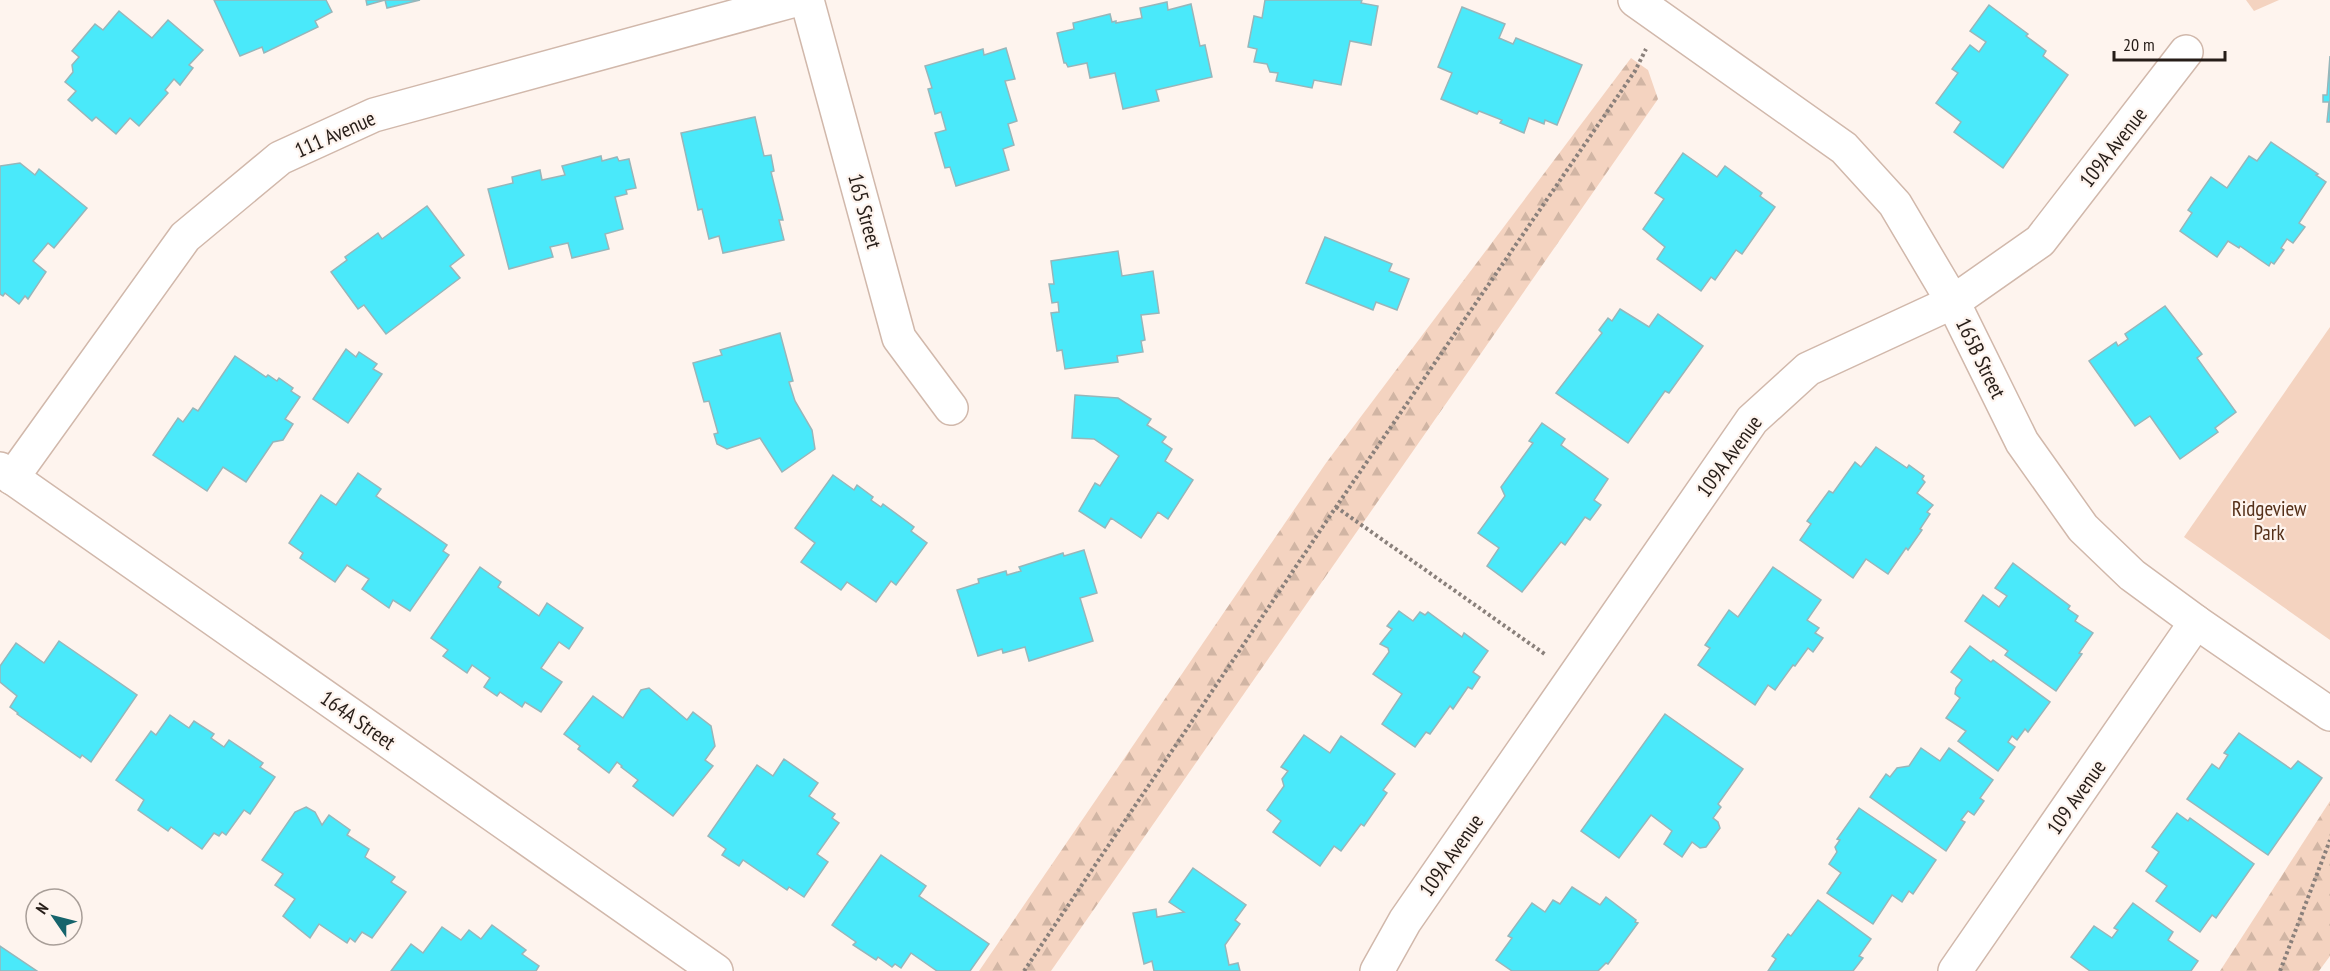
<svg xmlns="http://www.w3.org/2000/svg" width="2330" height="971" font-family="'PT Sans Narrow',sans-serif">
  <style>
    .forest { fill: url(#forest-firs) }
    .green { fill: #f4d3c0 }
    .building { fill: #4ae9fa; stroke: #97b6ba; stroke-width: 1.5 }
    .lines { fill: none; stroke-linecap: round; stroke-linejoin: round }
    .minor-casing { stroke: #d1b8ab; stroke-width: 36 }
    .path { stroke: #8a807b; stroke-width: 4; stroke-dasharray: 3 3; stroke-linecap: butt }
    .minor { stroke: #fff; stroke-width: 33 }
    .labels { text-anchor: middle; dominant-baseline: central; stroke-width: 4.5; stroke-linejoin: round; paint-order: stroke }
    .street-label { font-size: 21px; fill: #261d18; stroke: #fef4ee }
    .park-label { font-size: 21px; fill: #56311a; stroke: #fef4ee }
  </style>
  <defs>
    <pattern id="forest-firs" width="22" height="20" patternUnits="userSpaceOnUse" patternTransform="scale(1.5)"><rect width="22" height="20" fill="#f4d3c0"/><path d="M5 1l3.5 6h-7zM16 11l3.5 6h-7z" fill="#d1b5a4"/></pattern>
  </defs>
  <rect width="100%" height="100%" fill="#fef4ee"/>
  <g class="forest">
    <path d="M1631,58L1648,70L1658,99L1051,971H979L1326,463Z"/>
    <path d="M2330,801V956L2319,971H2220Z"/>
  </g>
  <g class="green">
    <path d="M2246,0H2279L2254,11Z"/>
    <path d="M2330,327V640L2184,537Z"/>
  </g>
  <g class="building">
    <path d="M214,0H326L332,12L315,21L318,27L264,53L262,47L240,56Z"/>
    <path d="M366,0H420L387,8L385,0L367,5Z"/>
    <path d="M1265,0H1362L1361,3L1378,6L1371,45L1350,41L1341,85L1314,80L1312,88L1276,81L1278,73L1270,72L1267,64L1254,62L1257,49L1248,47L1254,16L1262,18Z"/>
    <path d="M1167,2L1168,10L1191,4L1200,46L1205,45L1212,77L1156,90L1159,101L1123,109L1115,73L1090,78L1087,63L1068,67L1066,63H1064L1057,33L1074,29L1073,23L1110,14L1112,22L1116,21V23L1142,18L1140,8Z"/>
    <path d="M1989,5L2028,34L2026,36L2046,51L2043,56L2068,75L2003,168L1954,132L1961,122L1936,103L1958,73L1952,69L1970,45L1979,52L1986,42L1970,31Z"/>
    <path d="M1462,7L1505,24L1499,38L1513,44L1516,38L1582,65L1557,125L1545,120L1544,124L1529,118L1524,133L1500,123L1502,120L1479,111L1477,114L1441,99L1452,73L1438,67Z"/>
    <path d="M119,11L152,38L168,20L203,50L189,65L193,68L180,85L174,79L165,90L168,93L139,126L130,118L116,134L96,117L92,121L68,100L76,91L65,82L73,72L72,65L79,57L72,51L95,24L103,30Z"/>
    <path d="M1006,48L1015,79L1005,81L1017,121L1008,124L1014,145L1003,149L1009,170L956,186L950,167L945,168L935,133L946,130L941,112L935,114L928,89L932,88L925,66L983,49L984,55Z"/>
    <path d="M2330,56V122H2327L2329,102H2323V95H2327Z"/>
    <path d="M755,117L764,156L771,155L774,171L771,172L783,220H779L784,240L723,253L719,236L709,239L702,209L698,210L681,133Z"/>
    <path d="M2271,142L2318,174L2316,175L2326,182L2299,223L2305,227L2293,243L2287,239L2281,248L2284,250L2274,264L2271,262L2269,266L2240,246L2239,248L2228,241L2217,257L2180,231L2192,213L2188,210L2211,177L2227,188L2249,156L2257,161Z"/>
    <path d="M1683,153L1717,177L1725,166L1762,193L1760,196L1775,207L1742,254L1736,250L1715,280L1711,277L1701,291L1657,259L1665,247L1643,229L1664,199L1655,193Z"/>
    <path d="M601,156L602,161L617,157L619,161L629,159L636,188L626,190L627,194L615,197L623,229L605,234L609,249L572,258L568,243L550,247L553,257L509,269L488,189L513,183L512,177L540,170L542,180L565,175L562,166Z"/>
    <path d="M20,163L35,175L39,169L87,208L54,248L48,243L33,261L46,272L28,299L25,296L19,304L5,293L3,296L0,294V166Z"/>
    <path d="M427,206L464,255L450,266L460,278L386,334L364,305L358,309L331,272L347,260L345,257L378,233L382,239Z"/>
    <path d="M1325,237L1392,264L1389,271L1409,279L1397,310L1376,302L1373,310L1306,283Z"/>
    <path d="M1118,251L1122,276L1153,271L1159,313L1141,315L1145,340L1141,341L1143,352L1117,356L1118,362L1065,369L1062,350L1057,351L1051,313L1059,312L1058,302L1052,303L1049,284H1054L1051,261Z"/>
    <path d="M2165,306L2202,354L2197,358L2236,412L2215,428L2218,432L2180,459L2150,416L2135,426L2089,361L2116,342L2118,346L2128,339L2125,334Z"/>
    <path d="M1620,309L1649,327L1658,314L1703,346L1669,393L1665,391L1628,443L1556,393L1602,333L1599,330L1608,318L1612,321Z"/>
    <path d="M780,333L793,381L789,382L795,401L812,430L815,449L782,472L760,438L727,449L717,444L714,434L718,433L709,401L704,402L693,363L722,355L720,350Z"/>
    <path d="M346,349L356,357L359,352L377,364L373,369L382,374L348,423L313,399Z"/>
    <path d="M235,356L266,377L268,375L277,381L279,378L293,388L291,391L300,397L285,419L293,424L283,440L273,442L246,482L223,467L207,491L153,455L178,418L183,422L193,408L198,411Z"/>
    <path d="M1075,395L1118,398L1151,419L1147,425L1166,437L1162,442L1172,449L1165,461L1193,480L1168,519L1158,512L1141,538L1111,518L1105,528L1079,511L1095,483L1100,486L1119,456L1094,439L1072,438Z"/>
    <path d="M1542,423L1565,439L1561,445L1608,479L1594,500L1601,505L1590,520L1585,517L1565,545L1561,542L1522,592L1487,566L1499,548L1478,533L1505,496L1501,487L1533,443L1529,441Z"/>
    <path d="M1876,447L1907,468L1909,465L1924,476L1922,479L1925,482L1917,493L1933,505L1927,512L1930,514L1920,529L1922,530L1908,550L1906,548L1888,574L1866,559L1853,578L1800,540L1811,524L1807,521L1829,491L1833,493L1855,462L1861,467Z"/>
    <path d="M358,473L381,489L376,496L447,545L443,551L449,555L410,611L393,600L389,608L362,589L369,579L347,565L335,582L300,558L303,553L289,543L321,495L336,505Z"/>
    <path d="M833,475L854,490L857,485L873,497L871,500L881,507L883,504L914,527L911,531L927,543L896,585L891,581L876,602L847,582L841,590L801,562L815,543L795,528Z"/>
    <path d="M1084,550L1097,593L1080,598L1093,641L1029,661L1025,647L1003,653L1002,649L978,656L957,590L979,583L978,579L1006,571L1007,575L1021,571L1019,567L1063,553L1064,556Z"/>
    <path d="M2013,563L2070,606L2068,609L2078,616L2075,621L2093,633L2079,653L2082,654L2056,691L2005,655L2008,651L1965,621L1983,595L1999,607L2007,596L1995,588Z"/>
    <path d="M480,567L501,582L498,587L539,616L547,603L583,628L569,649L559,642L541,668L562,682L541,712L525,702L522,707L500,692L497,696L484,687L490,678L472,665L467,673L443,656L448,650L431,638Z"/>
    <path d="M1773,567L1821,600L1807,620L1819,628L1815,633L1823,638L1813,652L1808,648L1795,666L1793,665L1775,690L1768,685L1755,705L1698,665L1710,648L1705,645L1729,610L1738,617Z"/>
    <path d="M1399,611L1413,621L1420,612L1425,615L1428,612L1462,637L1464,633L1488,651L1473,672L1480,677L1472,689L1468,687L1453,709L1450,706L1430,734L1426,732L1415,747L1382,724L1402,694L1373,674L1389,652L1388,648L1380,644L1392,629L1387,626Z"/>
    <path d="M59,641L137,695L91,762L82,755L80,758L17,714L18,713L10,707L17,696L0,682V666L16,643L44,663Z"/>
    <path d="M1970,646L1991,662L1993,660L2050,702L2028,732L2025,729L2017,740L2012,736L2008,742L2015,747L1998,771L1958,741L1966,731L1946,718L1960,698L1955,694L1956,688L1962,680L1951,672Z"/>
    <path d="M649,688L687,720L693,712L711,726L715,746L705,760L713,766L673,816L633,786L638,780L621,767L622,766L617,762L609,773L578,749L580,746L564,734L593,696L623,718L641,690Z"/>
    <path d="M1665,714L1743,769L1718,804L1721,807L1713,818L1718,822L1720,828L1706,847L1700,848L1692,842L1682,857L1664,844L1672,831L1651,815L1619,858L1581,831Z"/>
    <path d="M170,715L189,728L194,721L214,734L211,738L224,747L229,740L263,763L260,767L275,777L250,814L244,810L226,835L222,832L219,836L214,833L202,849L171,827L168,831L138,810L144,800L116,780L151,731L156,735Z"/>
    <path d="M2239,733L2291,769L2298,761L2322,778L2268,855L2187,799L2212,764L2219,769L2228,755L2224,753Z"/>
    <path d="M1304,735L1330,753L1341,736L1395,774L1383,790L1387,793L1364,826L1361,824L1341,851L1334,846L1320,866L1273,832L1281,821L1267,810L1284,786L1282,779L1288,771L1281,767Z"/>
    <path d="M1921,748L1940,761L1949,748L1993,780L1980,798L1984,801L1974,815L1968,811L1961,820L1965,822L1946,851L1870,797L1886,774L1890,777L1897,768L1909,766Z"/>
    <path d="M784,759L818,783L809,796L835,814L832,818L839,823L817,854L828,862L804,897L789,887L787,890L743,860L739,866L722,855L726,849L708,836L757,765L773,776Z"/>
    <path d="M306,807L315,812L322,825L329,815L350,830L347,835L369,849L365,857L395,877L391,882L406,892L372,938L362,932L355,942L350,938L347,943L319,924L310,938L283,916L295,899L275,885L283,874L262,860L295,812Z"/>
    <path d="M1859,808L1936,860L1913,894L1909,891L1902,902L1892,895L1873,924L1827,893L1841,873L1829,864L1837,852L1835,847L1840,840L1837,839Z"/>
    <path d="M2177,813L2188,821L2190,818L2254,864L2216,918L2212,915L2200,932L2156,901L2167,886L2146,871L2159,852L2152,847Z"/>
    <path d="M881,855L926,886L919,896L989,944L970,971H937L911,953L901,968L895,964L892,967L878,957L876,960L853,945L856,942L832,925Z"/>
    <path d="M1193,868L1246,905L1235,920L1240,924L1225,945L1229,965L1238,963L1240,971H1154L1152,961L1144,964L1133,913L1156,909L1157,917L1184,912L1169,902Z"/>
    <path d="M1572,887L1600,905L1606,897L1636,920L1635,922L1638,923L1608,964L1606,963L1598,971H1512L1496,960L1512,938L1508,936L1532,903L1545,912L1553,900L1560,904Z"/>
    <path d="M1818,900L1871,939L1859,956L1863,958L1853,971H1768L1776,959L1772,956L1788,934L1791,936Z"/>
    <path d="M2133,903L2173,932L2168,940L2198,961L2191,971H2090L2071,957L2094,926L2112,938L2118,930L2114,928Z"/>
    <path d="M492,925L526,950L522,954L539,966L536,971H391L411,944L423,953L442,927L461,940L469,930L481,939Z"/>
    <path d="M0,946L37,971H0Z"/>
  </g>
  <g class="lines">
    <defs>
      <g id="minor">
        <path d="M807,0L899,338L951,408"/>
        <path d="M1635,0L1844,148L1895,204L1953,302L2022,442L2083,528L2132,575L2196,622L2330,714"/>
        <path d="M0,469L716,971"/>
        <path d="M12,478L185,237L280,158L374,115L795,0"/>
        <path d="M1377,971L1405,921L1752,420L1808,369L1953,302L2040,241L2186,52"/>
        <path d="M1955,971L2196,622"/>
      </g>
    </defs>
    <use href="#minor" class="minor-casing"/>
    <g class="path">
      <path d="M1336,507L1546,655"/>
      <path d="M1024,971L1336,507L1635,71L1646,49"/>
      <path d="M2280,971L2330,840"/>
    </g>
    <use href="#minor" class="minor"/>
  </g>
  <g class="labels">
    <g class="street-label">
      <text transform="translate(335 134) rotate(-24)">111 Avenue</text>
      <text transform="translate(2113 147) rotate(-52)">109A Avenue</text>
      <text transform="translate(865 211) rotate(75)">165 Street</text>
      <text transform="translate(1981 358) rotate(64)">165B Street</text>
      <text transform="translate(1729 456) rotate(-54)">109A Avenue</text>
      <text transform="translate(358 720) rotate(35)">164A Street</text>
      <text transform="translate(2076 797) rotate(-55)">109 Avenue</text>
      <text transform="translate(1451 855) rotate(-55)">109A Avenue</text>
    </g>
    <g class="park-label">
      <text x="2269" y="508">Ridgeview<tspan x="2269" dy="24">Park</tspan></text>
    </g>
  </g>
  <g transform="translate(54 917) rotate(305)"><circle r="28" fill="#fef4ee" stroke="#a89e98" stroke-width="1.5"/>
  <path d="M0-4.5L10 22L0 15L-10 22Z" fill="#16646c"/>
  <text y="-9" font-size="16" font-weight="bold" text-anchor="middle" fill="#261d18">N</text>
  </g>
  <path d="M2114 51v9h111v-9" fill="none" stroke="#261d18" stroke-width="3"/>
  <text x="2123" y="51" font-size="18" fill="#261d18" stroke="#fef4ee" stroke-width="4.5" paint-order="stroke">20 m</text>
</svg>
